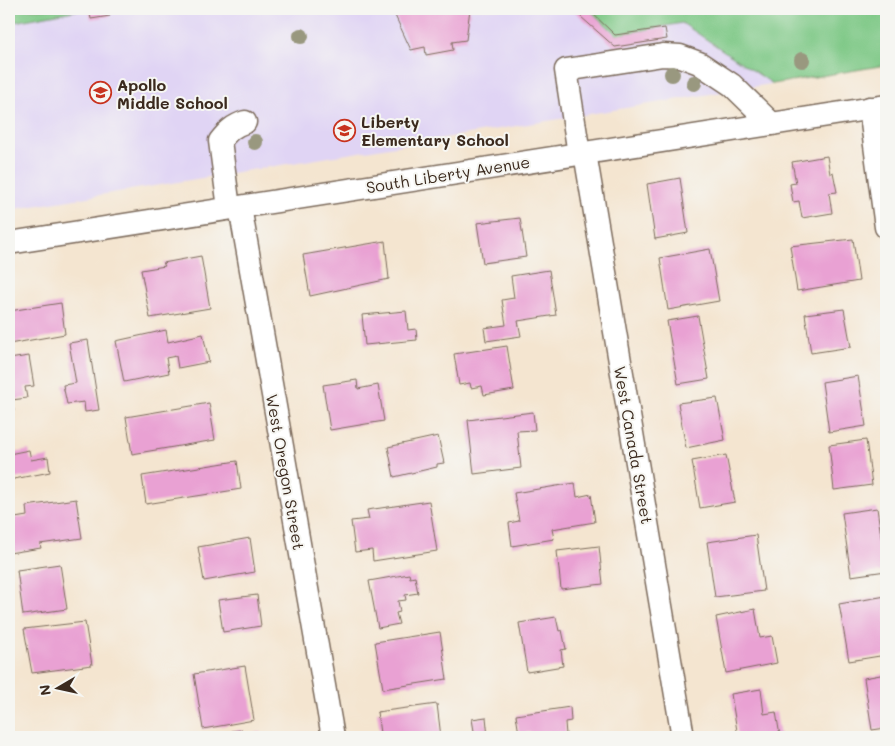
<svg xmlns="http://www.w3.org/2000/svg" width="895" height="746" font-family="Mali,sans-serif">
  <style>
    .built { fill: #e0d4f4 }
    .green { fill: #7cc784; stroke: #5c7851 }
    .building { fill: #e9a1d3 }
    .lines { fill: none; stroke-linecap: round; stroke-linejoin: round }
    .minor-casing { stroke: #7c6b5c; stroke-width: 25 }
    .minor { stroke: #fff; stroke-width: 22 }
    .tree { fill: #99987f }
    .labels { text-anchor: middle; dominant-baseline: central; stroke-width: 4; stroke-linejoin: round; paint-order: stroke }
    .poi-label { font-size: 16px; font-weight: bold; fill: #3b2a1e; stroke: #f6f6f2; text-anchor: start }
    .street-label { font-size: 16px; fill: #3b2a1e; stroke: #f6f6f2 }
  </style>
  <rect width="100%" height="100%" fill="#f6f6f2"/>
  <filter id="ink" filterUnits="userSpaceOnUse"><feTurbulence type="fractalNoise" baseFrequency=".02" numOctaves="2"/><feDisplacementMap in="SourceGraphic" scale="10" xChannelSelector="R" yChannelSelector="G"/><feConvolveMatrix kernelMatrix="1 2 1 2 8 2 1 2 1" color-interpolation-filters="sRGB"/></filter>
  <filter id="wash" filterUnits="userSpaceOnUse"><feTurbulence type="fractalNoise" baseFrequency=".0096" numOctaves="4" result="noise"/><feDisplacementMap in="SourceGraphic" scale="20" xChannelSelector="R" yChannelSelector="G"/><feGaussianBlur stdDeviation="1.12" result="paint"/><feColorMatrix in="noise" values="0 0 0 0 0 0 0 0 0 0 0 0 0 0 0 0 0 1.4 0 .05"/><feComposite in="paint" operator="in"/></filter>
  <g filter="url(#wash)">
    <rect width="100%" height="100%" fill="#f4e5d0"/>
    <path class="built" d="M9,9H886V65L9,210Z"/>
    <g class="green">
      <path d="M9,9H84L9,23Z"/>
      <path d="M588,9H886V65L773,84L682,23L617,35Z"/>
    </g>
    <g id="blocks">
      <g class="building">
        <path d="M89,9H109L110,16L91,19Z"/>
        <path d="M392,9H470L466,40L452,42L453,50L426,55L425,47L411,50Z"/>
        <path d="M572,9H588L615,35L665,28L667,39L615,47Z"/>
        <path d="M827,156L830,174L833,172L837,192L829,193L832,213L802,218L799,201L793,202L790,184L796,183L792,162Z"/>
        <path d="M680,178L688,233L655,239L647,184Z"/>
        <path d="M520,218L526,257L483,263L477,223Z"/>
        <path d="M853,239L859,281L797,291L790,246Z"/>
        <path d="M385,241L389,279L310,296L303,255Z"/>
        <path d="M710,249L719,301L668,310L660,258Z"/>
        <path d="M201,256L210,308L150,318L141,270L165,266L163,263Z"/>
        <path d="M549,270L556,315L518,321L521,336L486,341L484,328L506,325L502,300L514,298L511,276Z"/>
        <path d="M61,303L65,334L9,344V311Z"/>
        <path d="M844,309L851,347L811,353L805,314Z"/>
        <path d="M406,311L408,330L416,329L417,340L365,345L362,315Z"/>
        <path d="M698,316L709,379L678,384L667,321Z"/>
        <path d="M166,330L168,342L203,334L209,362L178,368L176,356L166,358L169,373L124,382L116,341Z"/>
        <path d="M88,340L99,410L85,412L84,402L67,404L63,385L76,383L69,343Z"/>
        <path d="M507,346L514,390L484,395L482,386L471,388L470,383L459,385L454,354Z"/>
        <path d="M29,356L34,386L25,387L27,398L12,400L14,410H9V359Z"/>
        <path d="M858,376L866,426L829,432L822,382Z"/>
        <path d="M357,380L358,389L378,385L384,421L330,430L323,385Z"/>
        <path d="M717,398L725,440L686,448L678,403Z"/>
        <path d="M209,403L215,440L132,454L126,417Z"/>
        <path d="M533,412L535,430L517,431L521,468L474,474L468,420Z"/>
        <path d="M438,436L444,463L437,464V467L394,477L388,447Z"/>
        <path d="M866,440L872,485L834,490L829,445Z"/>
        <path d="M29,450L31,460L48,457L50,472L9,480V454Z"/>
        <path d="M726,455L735,502L700,508L692,461Z"/>
        <path d="M237,461L241,489L146,504L142,476Z"/>
        <path d="M575,483L577,497L591,494L595,522L552,529L554,539L512,546L509,523L519,521L514,493Z"/>
        <path d="M76,499L82,538L40,544L41,548L9,553V519L27,516L26,506Z"/>
        <path d="M429,501L437,551L373,561L372,550L355,552L351,521L369,519L367,510Z"/>
        <path d="M877,508L886,571L851,576L842,513Z"/>
        <path d="M756,535L764,591L715,597L707,542Z"/>
        <path d="M250,538L255,572L204,581L198,547Z"/>
        <path d="M599,546L603,584L561,589L557,551Z"/>
        <path d="M60,564L67,609L23,615L17,570Z"/>
        <path d="M409,574L410,578L415,577L418,593L405,595L406,600L398,601L400,612L396,613L399,624L378,628L369,581Z"/>
        <path d="M257,595L261,626L223,632L218,600Z"/>
        <path d="M886,596V655L849,661L839,604Z"/>
        <path d="M755,609L760,638L772,636L777,663L726,673L716,617Z"/>
        <path d="M556,617L559,631L562,630L566,649L561,650L563,666L527,672L519,623Z"/>
        <path d="M85,622L92,665L32,673L24,629Z"/>
        <path d="M440,632L447,679L383,689L375,642Z"/>
        <path d="M245,666L254,720L203,729L194,674Z"/>
        <path d="M886,674V728L872,730L864,678Z"/>
        <path d="M761,689L764,714L776,712L780,736L738,737L731,694Z"/>
        <path d="M437,704L441,737H385V735L380,733L377,712Z"/>
        <path d="M570,707L571,721L565,722L566,735L556,737H533L532,732L519,734L516,715Z"/>
        <path d="M486,717L488,737H475L472,719Z"/>
        <path d="M242,730L243,735L261,732L262,737H233L232,731Z"/>
        <path d="M156,733L157,737H140L139,736Z"/>
      </g>
    </g>
  </g>
  <g filter="url(#ink)">
    <use href="#blocks" fill-opacity="0" stroke="#7c6b5c" stroke-width="1"/>
    <g class="lines">
      <defs>
        <g id="minor">
          <path d="M870,108L886,227"/>
          <path d="M585,153L683,737"/>
          <path d="M579,154L566,70L663,55L680,56L699,63L732,85L772,124"/>
          <path d="M240,207L333,737"/>
          <path d="M229,208L220,141C228,131 233,126 245,122"/>
          <path d="M9,243L886,106"/>
        </g>
      </defs>
      <use href="#minor" class="minor-casing"/>
      <use href="#minor" class="minor"/>
    </g>
    <g class="tree">
      <circle cx="301" cy="36" r="8"/>
      <circle cx="802" cy="60" r="8"/>
      <circle cx="672" cy="74" r="8"/>
      <circle cx="694" cy="83" r="8"/>
      <circle cx="255" cy="142" r="8"/>
    </g>
  </g>
  <defs>
    <symbol id="school-ring" viewBox="-11 -11 22 22"><circle r="9.5" fill="#f6f6f2" stroke="#c8321e" stroke-width="1.5"/><path d="M0-5L7-2L0 1L-7-2ZM-4 1L0 2.5L4 1V4Q0 6-4 4Z" fill="#c8321e"/></symbol>
  </defs>
  <g fill-rule="evenodd">
    <use href="#school-ring" x="88" y="80" width="25" height="25"/>
    <use href="#school-ring" x="332" y="118" width="25" height="25"/>
  </g>
  <g class="labels">
    <g class="poi-label">
      <text x="117" y="84">Apollo<tspan x="117" dy="18">Middle School</tspan></text>
      <text x="361" y="121">Liberty<tspan x="361" dy="18">Elementary School</tspan></text>
    </g>
    <g class="street-label">
      <text transform="translate(448 174) rotate(-9)">South Liberty Avenue</text>
      <text transform="translate(634 445) rotate(80)">West Canada Street</text>
      <text transform="translate(286 472) rotate(80)">West Oregon Street</text>
    </g>
  </g>
  <rect width="895" height="746" fill="none" stroke="#f6f6f2" stroke-width="30"/>
  <g transform="translate(58 688) rotate(261)" stroke="#f6f6f2" stroke-width="4" paint-order="stroke">
  <path d="M0-4L9 19L0 12L-9 19Z" fill="#3b2a1e"/>
  <text y="-8" font-size="14" font-weight="bold" text-anchor="middle" fill="#3b2a1e">N</text>
  </g>
</svg>
